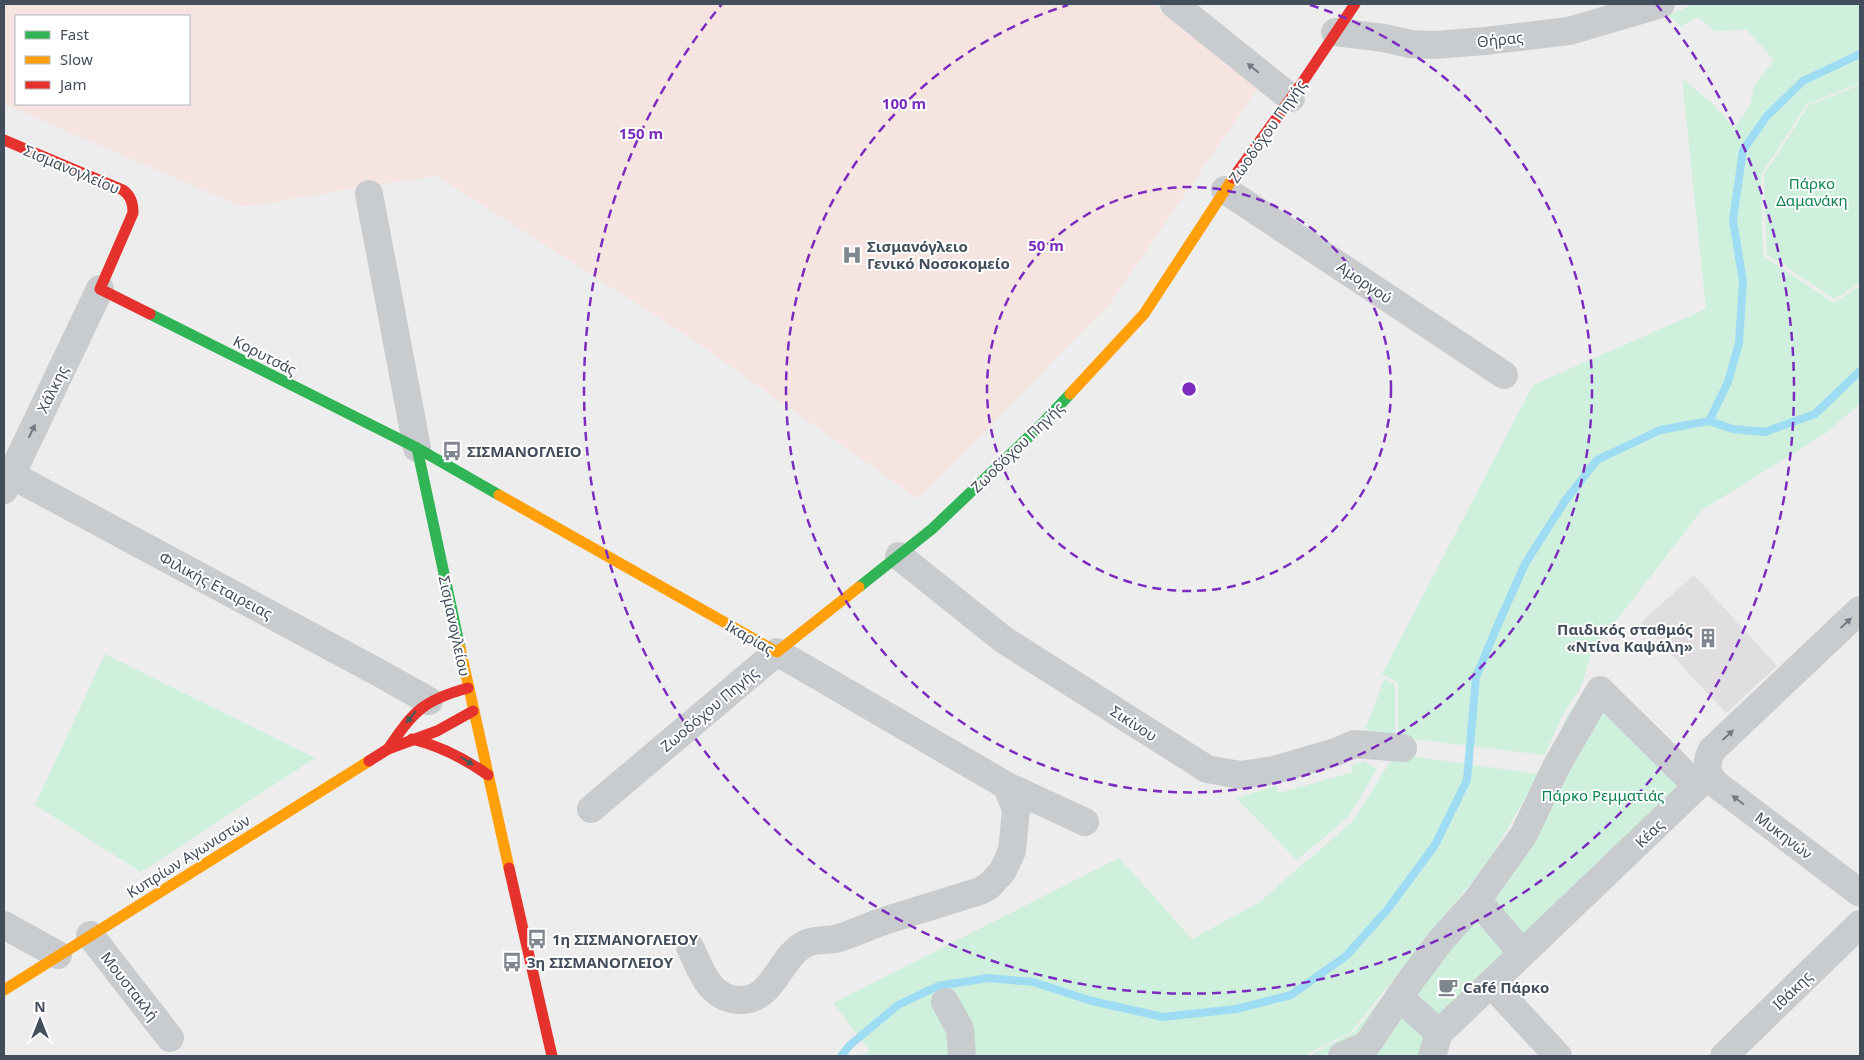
<svg xmlns="http://www.w3.org/2000/svg" width="1864" height="1060" font-family="'Noto Sans',sans-serif">
  <style>
    .education { fill: #e0dee0 }
    .medical { fill: #f6e4e1; fill-rule: evenodd }
    .green { fill: #cef0dd }
    .lines { fill: none; stroke-linecap: round; stroke-linejoin: round }
    .stream { stroke: #9edcf3; stroke-width: 8 }
    .street { stroke: #c9cccf; stroke-width: 28 }
    .fast { stroke: #30b455; stroke-width: 11 }
    .slow { stroke: #ff9f0a; stroke-width: 11 }
    .jam { stroke: #e5322d; stroke-width: 11 }
    .oneway { fill: #727a84 }
    .oneway2 { fill: #405d5b }
    .ring { fill: none; stroke: #7b2cbf; stroke-width: 2.5; stroke-dasharray: 9 6 }
    .labels { text-anchor: middle; dominant-baseline: central; stroke-width: 4; stroke-linejoin: round; paint-order: stroke }
    .street-label { font-size: 15px; fill: #434e5c; stroke: #fff }
    .park-label { font-size: 15px; fill: #0c8450; stroke: #fff }
    .poi-label { font-size: 15px; font-weight: bold; fill: #434e5c; stroke: #fff; text-anchor: start }
    .centre { fill: #7b2cbf; stroke: #fff; stroke-width: 2.5 }
    .ring-label { font-size: 15px; text-anchor: middle; font-weight: bold; fill: #7b2cbf; stroke: #fff; stroke-width: 4; stroke-linejoin: round; paint-order: stroke }
  </style>
  <rect width="100%" height="100%" fill="#eeeded"/>
  <path class="education" d="M1694,575L1777,666L1726,713L1641,622Z"/>
  <path class="medical" d="M4,4H1152L1258,88L1111,302L918,499L689,337L437,176L368,186L243,207L4,104ZM16,16H189V104H16Z"/>
  <g class="green">
    <path d="M1694,4H1860V83L1807,104L1761,175L1763,256L1834,303L1860,286V404L1826,433L1702,510L1591,653L1582,685L1561,718L1545,755L1398,737V683L1382,674L1533,385L1706,309L1682,78L1714,105L1734,128L1750,106L1754,86L1774,60L1747,30L1715,31L1698,17L1681,26L1669,15Z"/>
    <path d="M1860,85V283L1835,299L1767,254L1764,175L1809,105Z"/>
    <path d="M105,654L315,758L141,872L35,805Z"/>
    <path d="M1384,679L1395,684V736L1369,731L1366,728Z"/>
    <path d="M1585,688L1694,794L1421,1056H1309L1354,1032L1492,862L1542,775L1566,718Z"/>
    <path d="M1395,754L1539,774L1488,862L1351,1032L1303,1056H863L870,1051L833,1003L1119,858L1192,939L1258,903L1353,821Z"/>
    <path d="M1364,761L1377,769L1348,817L1297,860L1236,798L1276,786L1279,793L1353,772L1351,765Z"/>
  </g>
  <g class="lines">
    <g class="stream">
      <path d="M1709,421L1728,382L1739,343L1743,282L1733,220L1743,150L1767,116L1803,81L1860,54"/>
      <path d="M841,1056L850,1045L898,1005L938,986L988,978L1033,982L1092,1001L1163,1017L1236,1009L1291,995L1346,956L1387,910L1435,845L1467,780L1476,677L1496,629L1525,564L1565,501L1597,460L1660,430L1709,421L1733,429L1765,432L1815,414L1860,371"/>
    </g>
    <g class="street">
      <path d="M1174,4L1291,98"/>
      <path d="M1335,32L1384,38L1410,44L1435,45L1485,41L1569,31L1661,4"/>
      <path d="M1225,190L1504,375"/>
      <path d="M369,194L417,448"/>
      <path d="M4,471L383,675L429,701"/>
      <path d="M4,490L100,289"/>
      <path d="M899,556L1004,640L1207,769L1240,775L1274,770L1336,752L1354,744L1403,748"/>
      <path d="M1860,610L1712,750C1705,763 1706,775 1717,785L1860,893"/>
      <path d="M591,809L777,652L1007,786L1085,822"/>
      <path d="M1477,900L1522,953"/>
      <path d="M4,925L58,955"/>
      <path d="M90,935L170,1038"/>
      <path d="M690,947C701,971 710,1000 741,1000C774,1000 780,956 805,944C816,938 830,942 842,937C854,933 866,928 878,923C911,912 946,902 980,891L989,886L1002,872L1012,851L1016,810L1007,786"/>
      <path d="M1491,984L1558,1056"/>
      <path d="M1399,997L1439,1033"/>
      <path d="M945,1002L960,1029L962,1056"/>
      <path d="M1342,1056L1367,1045L1405,988L1442,939L1477,900L1523,836L1556,767L1600,690L1697,786"/>
      <path d="M1432,1056L1439,1033L1709,775"/>
      <path d="M1724,1056L1860,924"/>
    </g>
    <g class="fast">
      <path d="M150,314L417,448L499,495"/>
      <path d="M417,448L460,648"/>
      <path d="M859,587L932,529L1040,426L1070,394"/>
    </g>
    <g class="slow">
      <path d="M1070,394L1144,314L1233,178"/>
      <path d="M499,495L777,652L859,587"/>
      <path d="M460,648L509,868"/>
      <path d="M4,990L369,761"/>
    </g>
    <g class="jam">
      <path d="M4,140L123,190C131,196 133,203 133,213L100,289L150,314"/>
      <path d="M1233,178L1302,83L1355,4"/>
      <path d="M412,739C440,746 464,758 488,775"/>
      <path d="M388,749C413,712 423,700 468,688"/>
      <path d="M369,761L388,749L437,731L473,711"/>
      <path d="M509,868L552,1056"/>
    </g>
  </g>
  <defs><path id="oneway-solid" d="M-6-.8H1V-3.2L6.5 0L1 3.2V.8H-6Z" transform="scale(1.25)"/></defs>
  <g class="oneway">
    <use href="#oneway-solid" transform="translate(1253 68) rotate(-141)"/>
    <use href="#oneway-solid" transform="translate(32 431) rotate(-64)"/>
    <use href="#oneway-solid" transform="translate(1846 623) rotate(-43)"/>
    <use href="#oneway-solid" transform="translate(1728 735) rotate(-43)"/>
    <use href="#oneway-solid" transform="translate(1738 800) rotate(-143)"/>
  </g>
  <g class="oneway2">
    <use href="#oneway-solid" transform="translate(411 717) rotate(129)"/>
    <use href="#oneway-solid" transform="translate(467 761) rotate(32)"/>
  </g>
  <g class="ring">
    <circle cx="1189" cy="389" r="202"/>
    <path d="M1310 5A403 403 0 1 1 1068 5"/>
    <path d="M1656 4A605 605 0 1 1 722 4"/>
  </g>
  <defs>
    <symbol id="hospital-bare" viewBox="-9 -9 18 18"><path d="M-5-5h3v3.5h4V-5h3V5h-3V1.5h-4V5h-3Z" fill="#7f868f" stroke="#fff" stroke-width="2.5" paint-order="stroke"/></symbol>
    <symbol id="bus-bare" viewBox="-9 -9 18 18"><path d="M-5-6H5V4H4V6H2V4H-2V6H-4V4H-5ZM-3.5-4V0h7V-4ZM-3.5 1.2v1.5H-2V1.2ZM2 1.2v1.5H3.5V1.2Z" fill="#7f868f" stroke="#fff" stroke-width="2.5" paint-order="stroke"/></symbol>
    <symbol id="building-bare" viewBox="-9 -9 18 18"><path d="M-4-6H4V6H1V3H-1V6H-4ZM-2.5-4.3h1.7v1.8h-1.7ZM.8-4.3h1.7v1.8H.8ZM-2.5-1h1.7V.8h-1.7ZM.8-1h1.7V.8H.8Z" fill="#7f868f" stroke="#fff" stroke-width="2.5" paint-order="stroke"/></symbol>
    <symbol id="cafe-bare" viewBox="-9 -9 18 18"><path d="M-5.5-4.5H6V0H3Q3 3.5 0 3.5H-2.5Q-5.5 3.5-5.5 0ZM3-3.2v2h1.7v-2ZM-6 4.5H4V6H-6Z" fill="#7f868f" stroke="#fff" stroke-width="2.5" paint-order="stroke"/></symbol>
  </defs>
  <g fill-rule="evenodd">
    <use href="#hospital-bare" x="838" y="241" width="28" height="28"/>
    <use href="#bus-bare" x="438" y="437" width="28" height="28"/>
    <use href="#building-bare" x="1694" y="624" width="28" height="28"/>
    <use href="#bus-bare" x="523" y="925" width="28" height="28"/>
    <use href="#bus-bare" x="498" y="948" width="28" height="28"/>
    <use href="#cafe-bare" x="1434" y="973" width="28" height="28"/>
  </g>
  <g class="labels">
    <g class="street-label">
      <text transform="translate(1500 39) rotate(-6)">Θήρας</text>
      <text transform="translate(1267 131) rotate(-55)">Ζωοδόχου Πηγής</text>
      <text transform="translate(72 169) rotate(23)">Σισμανογλείου</text>
      <text transform="translate(1365 282) rotate(34)">Αμοργού</text>
      <text transform="translate(265 355) rotate(27)">Κορυτσάς</text>
      <text transform="translate(52 389) rotate(-64)">Χάλκης</text>
      <text transform="translate(1017 447) rotate(-44)">Ζωοδόχου Πηγής</text>
      <text transform="translate(216 585) rotate(28)">Φιλικής Εταιρειας</text>
      <text transform="translate(455 626) rotate(78)">Σισμανογλείου</text>
      <text transform="translate(750 637) rotate(30)">Ικαρίας</text>
      <text transform="translate(709 709) rotate(-40)">Ζωοδόχου Πηγής</text>
      <text transform="translate(1134 723) rotate(33)">Σικίνου</text>
      <text transform="translate(1649 833) rotate(-44)">Κέας</text>
      <text transform="translate(1784 835) rotate(37)">Μυκηνών</text>
      <text transform="translate(188 856) rotate(-32)">Κυπρίων Αγωνιστών</text>
      <text transform="translate(130 986) rotate(52)">Μουστακλή</text>
      <text transform="translate(1792 990) rotate(-44)">Ιθάκης</text>
    </g>
    <g class="park-label">
      <text x="1812" y="183">Πάρκο<tspan x="1812" dy="17">Δαμανάκη</tspan></text>
      <text x="1603" y="795">Πάρκο Ρεμματιάς</text>
    </g>
    <g class="poi-label">
      <text x="867" y="246">Σισμανόγλειο<tspan x="867" dy="17">Γενικό Νοσοκομείο</tspan></text>
      <text x="467" y="451">ΣΙΣΜΑΝΟΓΛΕΙΟ</text>
      <text x="1693" y="629" text-anchor="end">Παιδικός σταθμός<tspan x="1693" dy="17">«Ντίνα Καψάλη»</tspan></text>
      <text x="552" y="939">1η ΣΙΣΜΑΝΟΓΛΕΙΟΥ</text>
      <text x="527" y="962">3η ΣΙΣΜΑΝΟΓΛΕΙΟΥ</text>
      <text x="1463" y="987">Café Πάρκο</text>
    </g>
  </g>
  <circle cx="1189" cy="389" r="8" class="centre"/>
  <g class="ring-label">
    <text x="904" y="109">100 m</text>
    <text x="641" y="139">150 m</text>
    <text x="1046" y="251">50 m</text>
  </g>
  <rect width="1864" height="1060" fill="none" stroke="#434e5c" stroke-width="10"/>
  <rect x="15" y="15" width="175" height="90" fill="#ffffff" stroke="#b4b8be"/>
  <rect x="25" y="31" width="25" height="8" fill="#30b455" stroke="#b4b8be"/>
  <text x="60" y="40" font-size="15" fill="#434e5c">Fast</text>
  <rect x="25" y="56" width="25" height="8" fill="#ff9f0a" stroke="#b4b8be"/>
  <text x="60" y="65" font-size="15" fill="#434e5c">Slow</text>
  <rect x="25" y="81" width="25" height="8" fill="#e5322d" stroke="#b4b8be"/>
  <text x="60" y="90" font-size="15" fill="#434e5c">Jam</text>
  <g transform="translate(40 1020)" stroke="#ffffff" stroke-width="4" paint-order="stroke">
  <path d="M0-4L9 19L0 12L-9 19Z" fill="#434e5c"/>
  <text y="-8" font-size="14" font-weight="bold" text-anchor="middle" fill="#434e5c">N</text>
  </g>
</svg>
